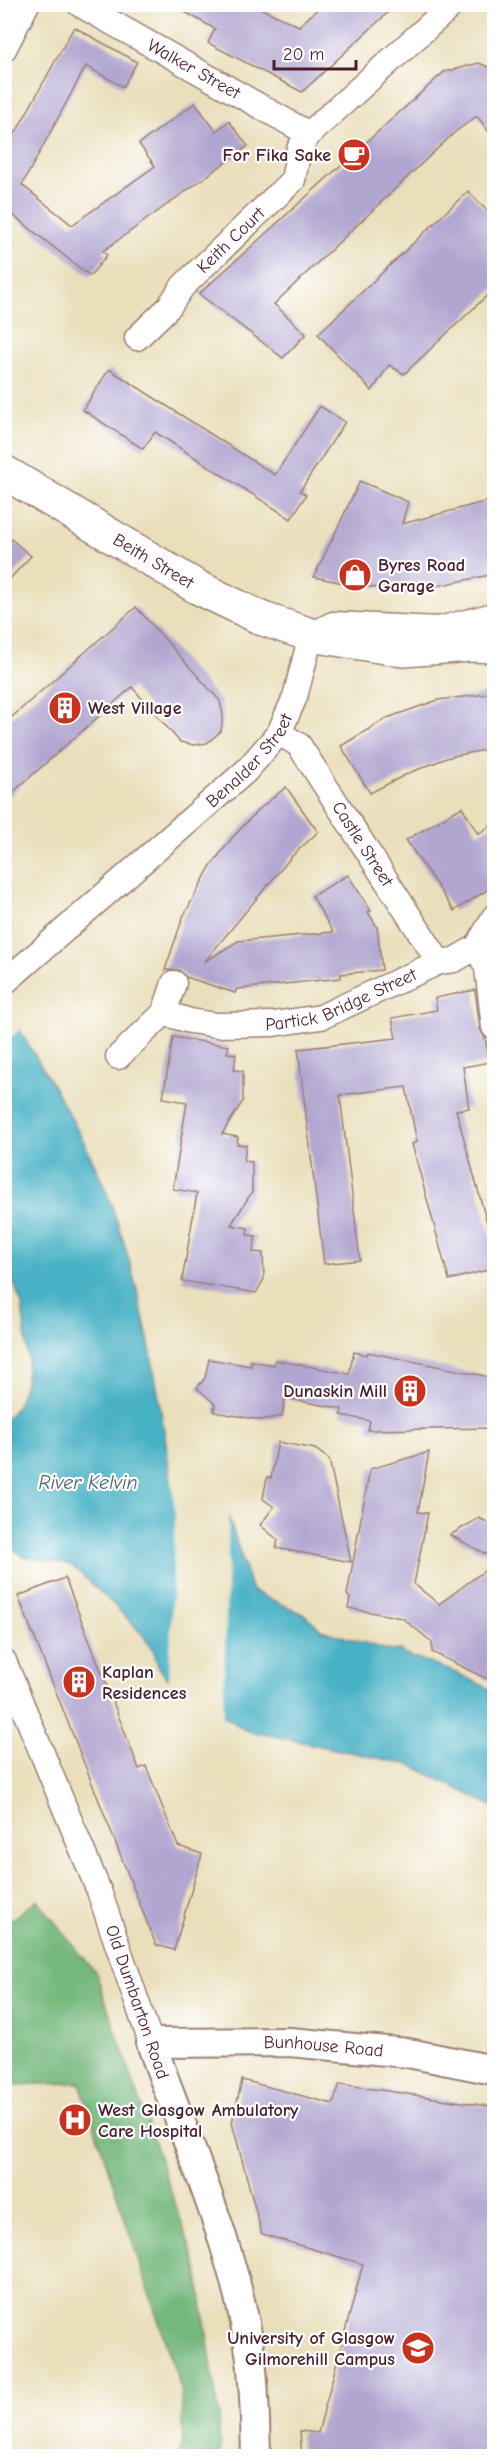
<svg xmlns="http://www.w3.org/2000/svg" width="499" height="2461" font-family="'Comic Neue',sans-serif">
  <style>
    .forest { fill: #74b87d; stroke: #5f6c54; stroke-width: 1.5 }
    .water { fill: #47b1c5; stroke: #486878; stroke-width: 1.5 }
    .pier { fill: #eadfbb }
    .building { fill: #b1a6d0 }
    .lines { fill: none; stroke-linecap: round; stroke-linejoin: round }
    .minor-casing { stroke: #9a7f73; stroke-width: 27 }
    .tertiary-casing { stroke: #9a7f73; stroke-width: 32 }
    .secondary-casing { stroke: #9a7f73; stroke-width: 36 }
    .minor { stroke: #fff; stroke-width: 24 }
    .tertiary { stroke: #fff; stroke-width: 28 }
    .secondary { stroke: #fff; stroke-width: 33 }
    .labels { text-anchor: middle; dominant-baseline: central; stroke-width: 4.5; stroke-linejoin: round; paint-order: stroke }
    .street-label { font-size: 18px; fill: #4a1f2b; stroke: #fff }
    .poi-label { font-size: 18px; font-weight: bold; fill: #4a1f2b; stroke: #fff; text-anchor: start }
    .water-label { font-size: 20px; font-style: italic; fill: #496170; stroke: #fff }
  </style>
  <rect width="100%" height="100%" fill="#fff"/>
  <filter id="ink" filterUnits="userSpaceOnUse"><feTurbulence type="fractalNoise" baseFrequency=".0167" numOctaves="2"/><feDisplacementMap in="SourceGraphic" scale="12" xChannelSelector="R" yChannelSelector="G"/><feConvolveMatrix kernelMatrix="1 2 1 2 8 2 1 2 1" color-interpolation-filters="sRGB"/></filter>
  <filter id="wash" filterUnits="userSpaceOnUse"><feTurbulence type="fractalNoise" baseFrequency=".008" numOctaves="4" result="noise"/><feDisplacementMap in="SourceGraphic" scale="24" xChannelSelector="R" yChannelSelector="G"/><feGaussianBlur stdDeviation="1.35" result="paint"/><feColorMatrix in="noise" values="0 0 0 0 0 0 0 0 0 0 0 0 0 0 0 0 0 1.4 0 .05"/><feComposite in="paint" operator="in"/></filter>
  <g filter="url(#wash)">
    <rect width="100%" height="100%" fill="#eadfbb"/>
    <path class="forest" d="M37,1900L96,1973L197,2268L219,2416L220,2456H178L183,2443L181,2389L80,2083L5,2085V1924Z"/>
    <path class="water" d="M4,1003C42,1069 85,1133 111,1204C143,1293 158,1386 171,1479L223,1499L252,1591L306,1615L321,1630L391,1651L401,1650L403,1654L452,1671L494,1691V1807L411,1765L245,1730L167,1678L159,1669L154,1651L142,1634L114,1605L71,1565L23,1556L15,1550L5,1529V1418L11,1414L17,1406L25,1384L28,1360L22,1305L5,1260Z"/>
    <g class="pier">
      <path d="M4,1000L22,1028L5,1042H4Z"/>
      <path d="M167,1430L174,1477L224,1496L229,1510L223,1719L169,1683L175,1513Z"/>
    </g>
    <g id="blocks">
      <g class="building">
        <path d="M171,4H251L299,26L323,4H397L302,92L208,43L215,29Z"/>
        <path d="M74,27L137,62L123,87L86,66L22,185L72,225L155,166L139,144L195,103L216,131L229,121L248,146L103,251L107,255L90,276L9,212L4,222V154Z"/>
        <path d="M479,63L495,70V140L477,116L455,132L274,304L306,334L283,358L199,294L444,72Z"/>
        <path d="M468,191L495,219V288L404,374L389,365L372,391L318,334Z"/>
        <path d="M109,369L275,475L320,406L345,422L300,491L306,495L291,519L155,432L143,449L83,410Z"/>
        <path d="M360,481L408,502L402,524L495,499V574L413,591L358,586L314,577Z"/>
        <path d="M4,533L31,556L4,585Z"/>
        <path d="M136,607L220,701L223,715L221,731L207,743L194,745L180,742L132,687L4,800V724Z"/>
        <path d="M495,693V748L449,757L409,773L370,793L341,746L387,718L438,700Z"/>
        <path d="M286,787L318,832L292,856L204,962L238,941L333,932L312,896L348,875L371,911L368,912L377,927L382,970L341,974V978L237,989L235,993L186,977L179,970H165L183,917L210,867L232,838L257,811Z"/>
        <path d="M462,807L478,834L495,823V885L454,911L406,840Z"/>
        <path d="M475,990L480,1029L485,1038L490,1062L463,1067L469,1108L456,1110L495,1252V1268L449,1280L412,1144L417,1142L406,1087L340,1095L360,1260L324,1264L298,1049L396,1038L392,1018L437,1010L435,998Z"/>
        <path d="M173,1037L229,1046L227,1053L236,1054L234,1070L243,1071V1101L222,1134L238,1137L237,1144L246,1145L244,1161L252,1162V1192L231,1225L248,1228L247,1235L256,1236L253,1252L263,1253L264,1279L256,1293L182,1281L197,1193L173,1189L187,1102L163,1098Z"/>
        <path d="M354,1352L367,1355L368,1352L495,1378V1428L368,1430L370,1421L341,1415L342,1409L285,1398L282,1416L261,1420L214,1412L215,1404L197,1388L205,1378L209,1359L251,1366V1361L274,1365L275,1360L349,1374Z"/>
        <path d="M278,1442L315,1449L329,1459L351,1562L276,1548L278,1540L260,1525L274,1507L263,1499L267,1477L271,1478Z"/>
        <path d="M429,1452L418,1512L428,1513L414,1584L439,1604L495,1563V1683L432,1652V1642L402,1618L348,1608L350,1598L347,1595L370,1469Z"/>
        <path d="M479,1518L495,1526V1559L450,1535Z"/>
        <path d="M65,1578L139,1769L146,1766L178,1846L202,1854L174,1950L156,1945L18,1596Z"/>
        <path d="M242,2080L333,2104L340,2084L495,2107V2457H302L300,2431L318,2433L363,2264L262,2234L232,2123Z"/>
      </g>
    </g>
  </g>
  <g filter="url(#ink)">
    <use href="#blocks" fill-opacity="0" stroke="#9a7f73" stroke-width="1.5"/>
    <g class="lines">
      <defs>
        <g id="minor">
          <path id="s1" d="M79,4L309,134"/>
          <path d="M4,49L27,4"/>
          <path id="s2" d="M137,338L168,308L183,286L293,180L299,149L309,134L453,4"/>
          <path id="s3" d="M279,733L299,745L439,962"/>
          <path d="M477,947L487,968L494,1027"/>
          <path id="s4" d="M4,983L246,771L279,733L295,697L311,635L333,624L439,629L494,615"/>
          <path id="s5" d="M164,1013L190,1021L216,1025L273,1024L321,1017L439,962L454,960L477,947L494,917"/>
          <path d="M118,1057L164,1013L174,983"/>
          <path d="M4,1661L99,1891L151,2043"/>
        </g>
        <g id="tertiary">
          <path id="s6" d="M256,2456C255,2421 255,2387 250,2352C235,2249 186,2141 151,2043L290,2042L408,2053L494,2070"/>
        </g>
        <g id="secondary">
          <path id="s7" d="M4,472L197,587L263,619L311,635L403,650L471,645L494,646"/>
        </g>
      </defs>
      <use href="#minor" class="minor-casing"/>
      <use href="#tertiary" class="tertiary-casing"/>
      <use href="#secondary" class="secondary-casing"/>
      <use href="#minor" class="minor"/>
      <use href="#tertiary" class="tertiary"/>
      <use href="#secondary" class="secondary"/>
    </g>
  </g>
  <defs>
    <symbol id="cafe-disc" viewBox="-11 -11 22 22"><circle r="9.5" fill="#c8321e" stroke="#fff"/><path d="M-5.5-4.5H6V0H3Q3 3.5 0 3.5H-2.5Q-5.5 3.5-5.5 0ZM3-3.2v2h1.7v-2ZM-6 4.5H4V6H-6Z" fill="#fff"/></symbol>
    <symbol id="shop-disc" viewBox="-11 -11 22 22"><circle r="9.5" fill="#c8321e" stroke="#fff"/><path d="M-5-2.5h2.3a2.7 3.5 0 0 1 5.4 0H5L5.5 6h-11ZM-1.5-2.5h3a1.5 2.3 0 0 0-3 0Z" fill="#fff"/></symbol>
    <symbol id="building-disc" viewBox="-11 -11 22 22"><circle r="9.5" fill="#c8321e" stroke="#fff"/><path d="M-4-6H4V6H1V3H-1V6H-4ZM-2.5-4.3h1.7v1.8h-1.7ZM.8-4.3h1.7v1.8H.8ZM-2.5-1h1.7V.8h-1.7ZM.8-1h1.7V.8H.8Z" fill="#fff"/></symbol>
    <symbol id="hospital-disc" viewBox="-11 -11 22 22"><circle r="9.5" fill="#c8321e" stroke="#fff"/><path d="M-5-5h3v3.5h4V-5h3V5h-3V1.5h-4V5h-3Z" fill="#fff"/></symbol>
    <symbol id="university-disc" viewBox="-11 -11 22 22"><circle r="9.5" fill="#c8321e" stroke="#fff"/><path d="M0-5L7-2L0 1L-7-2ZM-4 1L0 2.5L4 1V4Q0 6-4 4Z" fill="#fff"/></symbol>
  </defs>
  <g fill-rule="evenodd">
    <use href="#cafe-disc" x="335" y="136" width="38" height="38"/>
    <use href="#shop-disc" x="336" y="556" width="38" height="38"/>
    <use href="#building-disc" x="46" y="689" width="38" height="38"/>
    <use href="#building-disc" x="391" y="1372" width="38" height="38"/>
    <use href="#building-disc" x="60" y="1663" width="38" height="38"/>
    <use href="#hospital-disc" x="56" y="2101" width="38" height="38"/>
    <use href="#university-disc" x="399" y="2329" width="38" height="38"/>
  </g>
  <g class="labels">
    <g class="street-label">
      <text stroke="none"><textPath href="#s1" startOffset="132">Walker Street</textPath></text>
      <text stroke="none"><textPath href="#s2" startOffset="136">Keith Court</textPath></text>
      <text stroke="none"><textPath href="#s7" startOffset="174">Beith Street</textPath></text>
      <text stroke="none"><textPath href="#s4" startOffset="332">Benalder Street</textPath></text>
      <text stroke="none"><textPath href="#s3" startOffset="141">Castle Street</textPath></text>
      <text stroke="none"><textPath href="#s5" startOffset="183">Partick Bridge Street</textPath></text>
      <text transform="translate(137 2002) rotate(71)">Old Dumbarton Road</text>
      <text stroke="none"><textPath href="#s6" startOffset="602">Bunhouse Road</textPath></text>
    </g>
    <g class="poi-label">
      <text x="331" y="155" text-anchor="end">For Fika Sake</text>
      <text x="378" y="565">Byres Road<tspan x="378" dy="21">Garage</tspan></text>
      <text x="88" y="708">West Village</text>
      <text x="387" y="1391" text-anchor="end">Dunaskin Mill</text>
      <text x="102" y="1672">Kaplan<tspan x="102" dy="21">Residences</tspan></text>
      <text x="98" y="2110">West Glasgow Ambulatory<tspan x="98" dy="21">Care Hospital</tspan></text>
      <text x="395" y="2338" text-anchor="end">University of Glasgow<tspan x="395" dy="21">Gilmorehill Campus</tspan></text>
    </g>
    <g class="water-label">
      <text x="88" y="1482">River Kelvin</text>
    </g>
  </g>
  <rect width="499" height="2461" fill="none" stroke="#fff" stroke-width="24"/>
  <path d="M274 60v9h82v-9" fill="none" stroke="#4a1f2b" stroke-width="3"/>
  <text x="283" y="60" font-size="18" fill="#4a1f2b" stroke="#ffffff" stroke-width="4.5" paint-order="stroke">20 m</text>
</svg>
